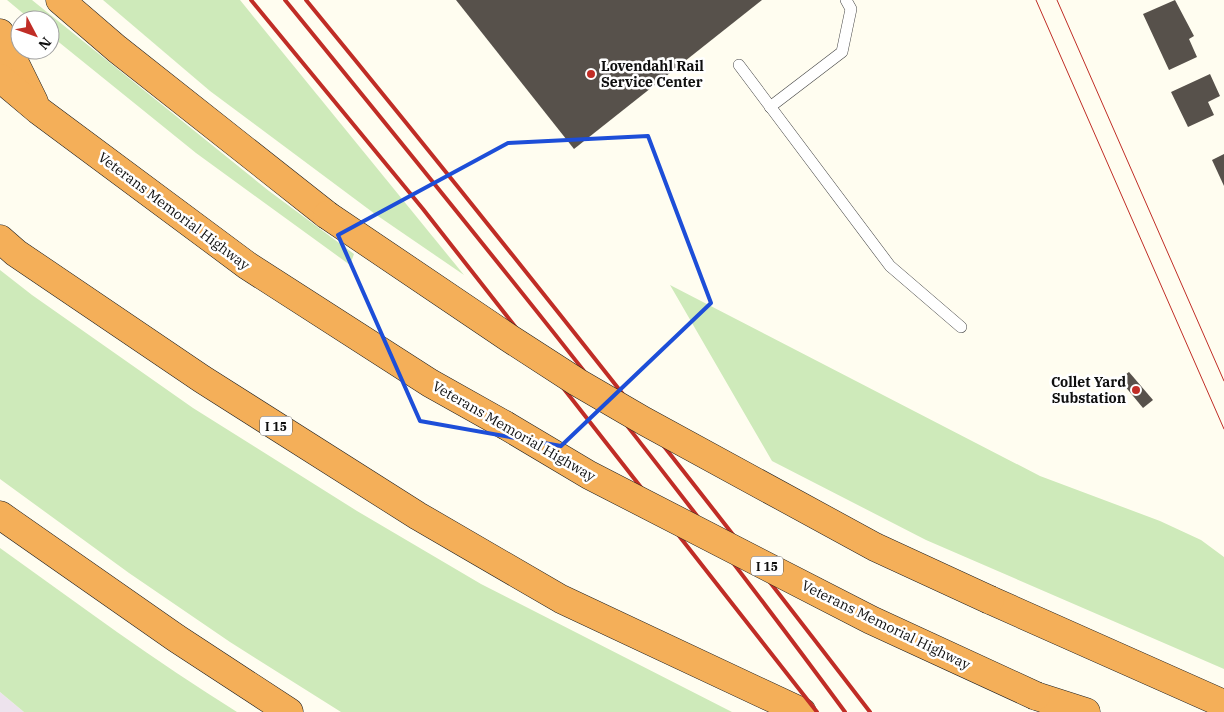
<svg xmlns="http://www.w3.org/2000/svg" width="1224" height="712" font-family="'IBM Plex Serif',serif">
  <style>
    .industrial { fill: #ede3ed }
    .green { fill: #ceeaba }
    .building { fill: #57514b }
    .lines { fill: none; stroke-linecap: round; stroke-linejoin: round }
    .lane-casing { stroke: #424242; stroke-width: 12 }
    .highway-casing { stroke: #202020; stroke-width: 29 }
    .lane { stroke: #fff; stroke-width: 11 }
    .highway { stroke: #f4af59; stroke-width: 28 }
    .tram { stroke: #c02d26; stroke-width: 1 }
    .rail { stroke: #c02d26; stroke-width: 4 }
    .highway-bridge-casing { stroke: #202020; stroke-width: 29; stroke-linecap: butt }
    .highway-bridge { stroke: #f4af59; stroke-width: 28 }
    .marked { fill: none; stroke: #1d4ed8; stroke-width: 4; stroke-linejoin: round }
    .poi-dot { fill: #c02d26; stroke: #fff; stroke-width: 2 }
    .labels { text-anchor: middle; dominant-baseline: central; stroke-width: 5; stroke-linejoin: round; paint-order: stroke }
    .shield { fill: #fff; stroke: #575757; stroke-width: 1 }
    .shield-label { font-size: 12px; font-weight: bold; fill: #0f0f0f }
    .poi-label { font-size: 14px; font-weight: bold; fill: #0f0f0f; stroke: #fff; text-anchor: start }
    .street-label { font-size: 14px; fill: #0f0f0f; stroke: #fff }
  </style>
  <rect width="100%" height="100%" fill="#fffdf0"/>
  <path class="industrial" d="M0,692L24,712H0Z"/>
  <g class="green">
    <path d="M7,0H32L269,191L354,254L350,265L196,153L50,35V20H31Z"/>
    <path d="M103,0H240L464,275L375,214L210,91Z"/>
    <path d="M0,270L32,295L193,408L357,511L481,584L732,712H341L230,642L129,573L0,479Z"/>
    <path d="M670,285L1040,476L1160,521L1201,540L1224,557V669L926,540L772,461Z"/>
    <path d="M0,548C78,604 155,661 237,712H24L0,692Z"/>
  </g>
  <g class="building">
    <path d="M456,0H762L574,149Z"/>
    <path d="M1175,0L1194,36L1189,39L1197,57L1169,70L1143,14Z"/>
    <path d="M1210,74L1220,96L1208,102L1214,115L1188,127L1171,92Z"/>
    <path d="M1224,154V186L1212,160Z"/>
    <path d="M1129,372L1153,400L1143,408L1119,379Z"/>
  </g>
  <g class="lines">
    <defs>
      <g id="lane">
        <path d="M739,65L890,266L961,327"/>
        <path d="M770,107L842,52L851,9L846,0"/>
      </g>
      <g id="highway">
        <path d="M60,0L117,49L327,215"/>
        <path d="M0,33L34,102"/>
        <path d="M0,78L38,110L248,266L430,383L505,425"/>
        <path d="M0,239L16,253L202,379L418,516L561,599L802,712"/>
        <path d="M0,515L176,638L289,712"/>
        <path d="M990,600L1224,704"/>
        <path d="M1036,696L1086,712"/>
      </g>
    </defs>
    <use href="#lane" class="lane-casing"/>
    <use href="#highway" class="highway-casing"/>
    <use href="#lane" class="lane"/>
    <use href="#highway" class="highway"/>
    <g class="tram">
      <path d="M1036,0L1224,429"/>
      <path d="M1057,0L1224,381"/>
    </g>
    <g class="rail">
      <path d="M251,0L423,209L817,712"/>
      <path d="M285,0C476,234 666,469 845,712"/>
      <path d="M306,0C498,234 686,472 870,712"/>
    </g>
    <defs>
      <g id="highway-bridge">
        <path d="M327,215L509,338L577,382L644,421L875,547L990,600"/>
        <path d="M505,425L589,475L871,620L1036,696"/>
      </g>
    </defs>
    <use href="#highway-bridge" class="highway-bridge-casing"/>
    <use href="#highway-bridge" class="highway-bridge"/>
  </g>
  <path class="marked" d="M648,136L711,303L561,446L420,421L338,235L508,143Z"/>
  <g class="poi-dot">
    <circle cx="591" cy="74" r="5"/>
    <circle cx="1136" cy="390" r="5"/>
  </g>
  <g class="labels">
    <g class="shield">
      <rect x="260" y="416.5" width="32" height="19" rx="4"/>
      <rect x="751" y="556.5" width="32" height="19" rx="4"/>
    </g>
    <g class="shield-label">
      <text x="276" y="426">I 15</text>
      <text x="767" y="566">I 15</text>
    </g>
    <g class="poi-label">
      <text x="601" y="66">Lovendahl Rail<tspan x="601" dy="16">Service Center</tspan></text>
      <text x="1126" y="382" text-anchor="end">Collet Yard<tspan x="1126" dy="16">Substation</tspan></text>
    </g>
    <g class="street-label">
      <text transform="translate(174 211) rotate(37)">Veterans Memorial Highway</text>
      <text transform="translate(514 431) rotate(30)">Veterans Memorial Highway</text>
      <text transform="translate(886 625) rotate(26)">Veterans Memorial Highway</text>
    </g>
  </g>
  <g transform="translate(35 35) rotate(131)"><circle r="24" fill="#ffffff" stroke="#9f9f9f"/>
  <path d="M0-4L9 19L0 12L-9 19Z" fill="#c02d26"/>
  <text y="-8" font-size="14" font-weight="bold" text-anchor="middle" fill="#0f0f0f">N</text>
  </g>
</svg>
